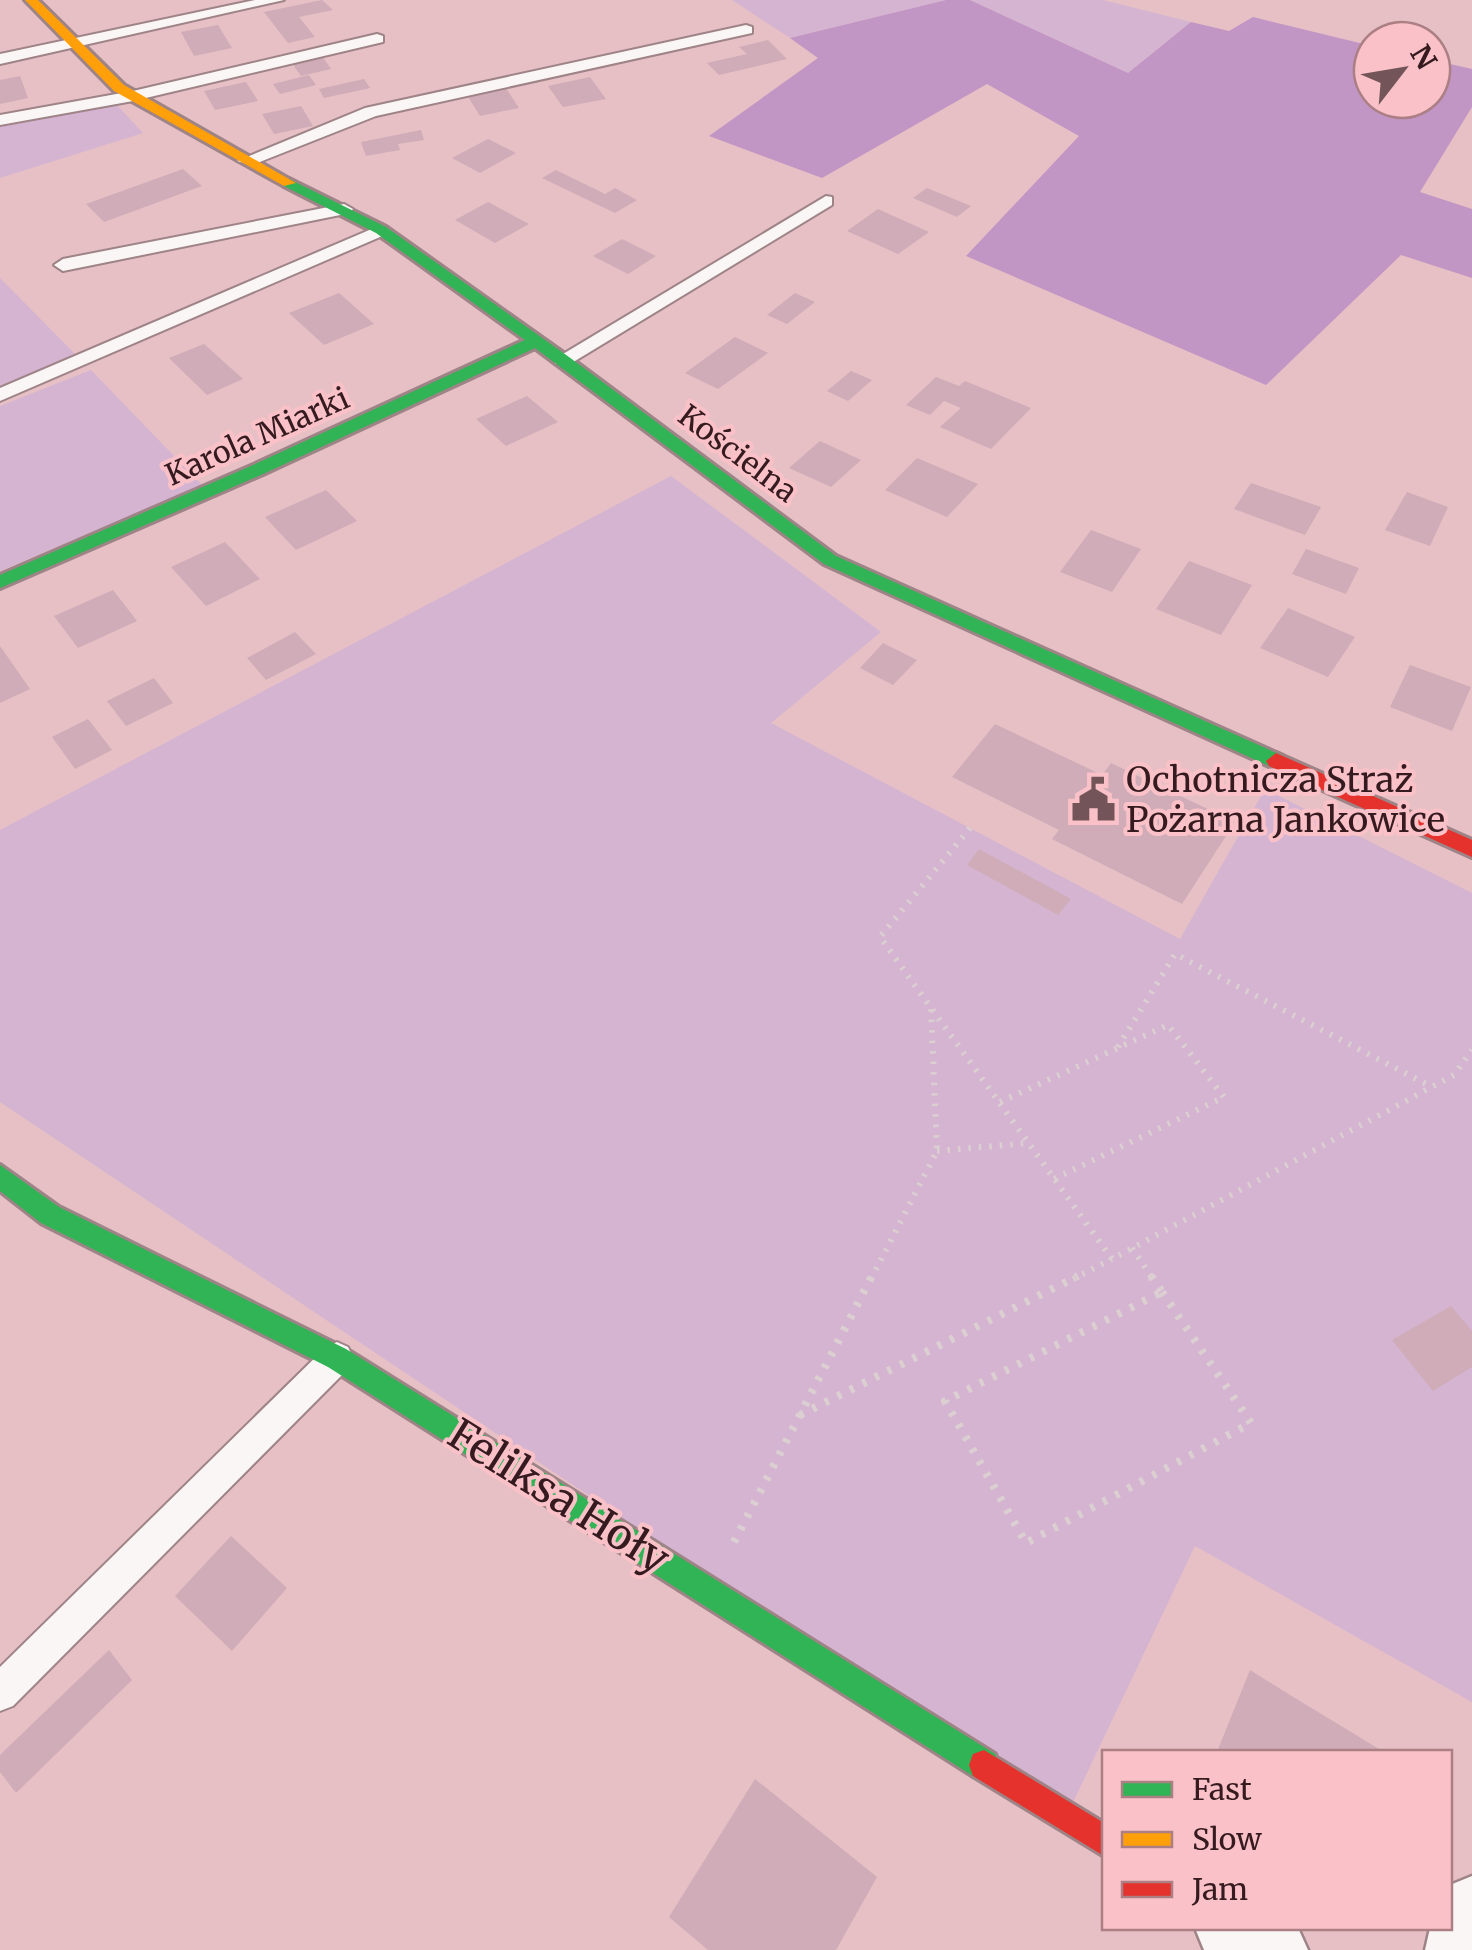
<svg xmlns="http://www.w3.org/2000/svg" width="1472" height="1950" font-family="Merriweather,serif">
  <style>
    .green { fill: #d5b4d2 }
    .forest { fill: #c195c4 }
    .building { fill: #cfacb7 }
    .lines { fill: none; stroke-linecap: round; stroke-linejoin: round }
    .lane-casing { stroke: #9e8387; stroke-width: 4 }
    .street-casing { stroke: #9e8387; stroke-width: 5 }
    .fast-casing { stroke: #9e8387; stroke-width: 6 }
    .slow-casing { stroke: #9e8387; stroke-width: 6 }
    .jam-casing { stroke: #9e8387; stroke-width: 6 }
    .path-far1 { stroke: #dbcfd1; stroke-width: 6; stroke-dasharray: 2.5 8; stroke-linecap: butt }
    .path { stroke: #dbcfd1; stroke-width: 8; stroke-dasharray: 4 10; stroke-linecap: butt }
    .lane { fill: #fbf6f6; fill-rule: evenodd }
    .street { fill: #fbf6f6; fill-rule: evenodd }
    .fast { fill: #30b455; fill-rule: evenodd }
    .slow { fill: #ff9f0a; fill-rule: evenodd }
    .jam { fill: #e5322d; fill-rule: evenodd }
    .labels { text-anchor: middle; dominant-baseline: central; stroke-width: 8; stroke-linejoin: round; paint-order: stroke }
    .far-street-label { font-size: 30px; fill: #351b1f; stroke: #fac2c8 }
    .poi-label { font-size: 35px; fill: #351b1f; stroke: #fac2c8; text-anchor: start }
    .near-street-label { font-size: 42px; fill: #351b1f; stroke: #fac2c8 }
  </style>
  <rect width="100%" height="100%" fill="#e6c0c5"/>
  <g class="green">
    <path d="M732,0H946L790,38Z"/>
    <path d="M970,0H1103L1191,22L1128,73Z"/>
    <path d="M117,105L143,133L0,178V127Z"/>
    <path d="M0,278L77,356L0,387Z"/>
    <path d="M91,370L202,485L0,571V406Z"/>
    <path d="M671,476L881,632L771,723L1180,939L1265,789L1472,893V1702L1195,1546L1067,1815L0,1102V830Z"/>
  </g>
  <path class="forest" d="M946,0H970L1128,73L1191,22L1229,31L1253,17L1372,46V100H1432V60L1472,69V107L1420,192L1472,209V278L1401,255L1266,385L966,256L1079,136L987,84L822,178L709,136L818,58L790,38Z"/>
  <g class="building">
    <path d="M322,0L333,10L299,17L315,37L288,43L264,12Z"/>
    <path d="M218,25L232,48L194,56L181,32Z"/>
    <path d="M768,40L787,59L719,75L707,63L747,54L739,47Z"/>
    <path d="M322,56L331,69L301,76L292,63Z"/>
    <path d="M309,75L316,85L280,94L273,84Z"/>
    <path d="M20,76L28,98L0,104V80Z"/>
    <path d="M590,77L606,99L563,107L548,86Z"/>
    <path d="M364,79L370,88L324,98L319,89Z"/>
    <path d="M246,82L258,101L215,110L204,91Z"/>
    <path d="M504,85L519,108L480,116L465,92Z"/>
    <path d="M301,106L313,126L274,134L262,114Z"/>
    <path d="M421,130L424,140L398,144L400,150L366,156L361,142Z"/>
    <path d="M488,139L516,153L480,173L452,158Z"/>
    <path d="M183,169L202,186L104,222L86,204Z"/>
    <path d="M556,170L605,194L615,188L637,200L615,213L542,178Z"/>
    <path d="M927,188L971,206L957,217L913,198Z"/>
    <path d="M488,202L529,224L495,243L455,220Z"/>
    <path d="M878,209L929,232L898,254L847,231Z"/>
    <path d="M622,239L656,256L628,274L593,256Z"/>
    <path d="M339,293L374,324L324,345L289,313Z"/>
    <path d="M795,293L815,302L787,324L767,315Z"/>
    <path d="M735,337L768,353L718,389L685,373Z"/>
    <path d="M204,344L243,379L207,395L169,358Z"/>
    <path d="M851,371L872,380L848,401L827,391Z"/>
    <path d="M936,377L959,386L965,381L1031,408L991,449L940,427L961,408L944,401L930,415L906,405Z"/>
    <path d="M527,396L558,422L506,446L476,419Z"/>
    <path d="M820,441L861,460L831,487L789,468Z"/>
    <path d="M917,458L978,484L947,517L885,490Z"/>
    <path d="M1251,483L1321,507L1305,535L1234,509Z"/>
    <path d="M326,490L357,521L296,550L265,517Z"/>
    <path d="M1407,492L1448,507L1430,546L1385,530Z"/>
    <path d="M1091,530L1141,549L1112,592L1060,572Z"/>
    <path d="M225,542L260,579L206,606L171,567Z"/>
    <path d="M1306,549L1359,568L1346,594L1292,574Z"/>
    <path d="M1189,561L1252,585L1221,635L1156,609Z"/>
    <path d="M113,590L137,621L78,648L54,616Z"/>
    <path d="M1288,608L1355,637L1328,677L1260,648Z"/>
    <path d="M295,632L316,654L266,680L247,658Z"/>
    <path d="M883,643L917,660L893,685L860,668Z"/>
    <path d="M0,646L30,689L0,703Z"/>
    <path d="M1410,665L1471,687L1452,731L1390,707Z"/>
    <path d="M154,678L173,703L126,726L107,701Z"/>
    <path d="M88,719L112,750L75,769L52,737Z"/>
    <path d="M995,724L1102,775L1111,763L1235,822L1182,904L1052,839L1059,830L952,777Z"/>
    <path d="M979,849L1071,899L1058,915L967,865Z"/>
    <path d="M1451,1306L1472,1331V1367L1433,1391L1392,1340Z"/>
    <path d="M231,1536L287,1588L232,1651L175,1596Z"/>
    <path d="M109,1650L132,1680L16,1793L0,1772V1755Z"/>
    <path d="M1250,1670L1290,1695L1384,1752H1217Z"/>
    <path d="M755,1779L877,1877L836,1950H708L669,1917Z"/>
  </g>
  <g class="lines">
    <defs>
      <g id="lane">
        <path d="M255,0H284L0,64V54Z"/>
        <path d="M746,25L752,27V33L376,116L252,165L237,161L365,108Z"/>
        <path d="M377,34L383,36V42L133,101L0,125V115L133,91Z"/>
        <path d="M826,196L832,197V205L570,364H556L553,360Z"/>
        <path d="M344,204L353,209L350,213L63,271L54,265L63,259Z"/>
        <path d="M381,225L390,230L387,234L0,401V388Z"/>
        <path d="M337,1342L348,1347L353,1358L348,1369L13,1706L0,1711V1667L326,1347Z"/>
      </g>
      <g id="street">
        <path d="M1472,1876V1950H1425L1430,1928H1450V1885Z"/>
        <path d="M1195,1928H1298L1308,1950H1204Z"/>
      </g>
      <g id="fast">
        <path d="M289,179L386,227L569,357L836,556L1283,756L1286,761L1283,766H1269L824,564L535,348L263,474L0,588V575L251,466L525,340L376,233L284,186V180Z"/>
        <path d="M0,1165L59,1207L346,1349L995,1754L999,1765L995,1776L984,1780L973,1776L328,1367L41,1223L0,1191Z"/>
      </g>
      <path id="slow" d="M25,0H38L124,85L296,183L284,186L114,91Z"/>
      <g id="jam">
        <path d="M1276,753L1472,840V857L1269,766L1266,761Z"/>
        <path d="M984,1750L1104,1823V1856L973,1776L969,1765L973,1754Z"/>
      </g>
    </defs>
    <use href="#lane" class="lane-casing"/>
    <use href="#street" class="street-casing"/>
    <use href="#fast" class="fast-casing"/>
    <use href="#slow" class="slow-casing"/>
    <use href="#jam" class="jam-casing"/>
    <g class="path-far1">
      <path d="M970,828L880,937L1112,1259L1454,1075L1472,1050"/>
      <path d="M1118,1047L1175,954L1432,1087"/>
      <path d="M1000,1102L1168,1025L1224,1097L1054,1179"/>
      <path d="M937,1151L1029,1143"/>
      <path d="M1132,1248L1153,1279"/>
      <path d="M871,1279L937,1151L931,1009"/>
      <path d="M1073,1279L1112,1259"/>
    </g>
    <g class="path">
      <path d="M1151,1276L1162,1292"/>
      <path d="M1162,1292L1251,1423L1026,1543L945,1401Z"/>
      <path d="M800,1415L1078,1276"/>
      <path d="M734,1542L872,1276"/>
    </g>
    <use href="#lane" class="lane"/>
    <use href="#street" class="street"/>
    <use href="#fast" class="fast"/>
    <use href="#slow" class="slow"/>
    <use href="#jam" class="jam"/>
  </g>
  <defs>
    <symbol id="civic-bare" viewBox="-9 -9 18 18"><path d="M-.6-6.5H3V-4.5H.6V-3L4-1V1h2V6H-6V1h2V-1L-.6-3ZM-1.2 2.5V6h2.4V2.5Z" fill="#735559" stroke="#fac2c8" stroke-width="2.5" paint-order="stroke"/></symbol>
  </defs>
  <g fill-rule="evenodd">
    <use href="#civic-bare" x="1062" y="768" width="63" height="63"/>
  </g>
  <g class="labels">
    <g class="far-street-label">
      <text transform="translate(257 436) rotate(-24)">Karola Miarki</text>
      <text transform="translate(738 453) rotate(37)">Kościelna</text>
    </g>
    <g class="poi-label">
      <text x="1126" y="780">Ochotnicza Straż<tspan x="1126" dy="40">Pożarna Jankowice</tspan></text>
    </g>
    <g class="near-street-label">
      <text transform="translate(559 1496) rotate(32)">Feliksa Hoły</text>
    </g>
  </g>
  <rect x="1102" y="1750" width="350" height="180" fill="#fac2c8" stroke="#ab7f84" stroke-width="2.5"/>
  <rect x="1122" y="1782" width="50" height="15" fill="#30b455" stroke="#ab7f84" stroke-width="2.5"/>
  <text x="1192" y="1800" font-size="30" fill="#351b1f">Fast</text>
  <rect x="1122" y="1832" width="50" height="15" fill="#ff9f0a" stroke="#ab7f84" stroke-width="2.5"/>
  <text x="1192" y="1850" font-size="30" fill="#351b1f">Slow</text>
  <rect x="1122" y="1882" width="50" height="15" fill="#e5322d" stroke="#ab7f84" stroke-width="2.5"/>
  <text x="1192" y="1900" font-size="30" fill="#351b1f">Jam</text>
  <g transform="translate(1402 70) rotate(59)"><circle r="48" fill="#fac2c8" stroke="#ab7f84" stroke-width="2.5"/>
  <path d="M0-8L18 38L0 25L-18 38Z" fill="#735559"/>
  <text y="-15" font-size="28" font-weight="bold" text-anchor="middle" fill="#351b1f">N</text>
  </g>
</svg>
